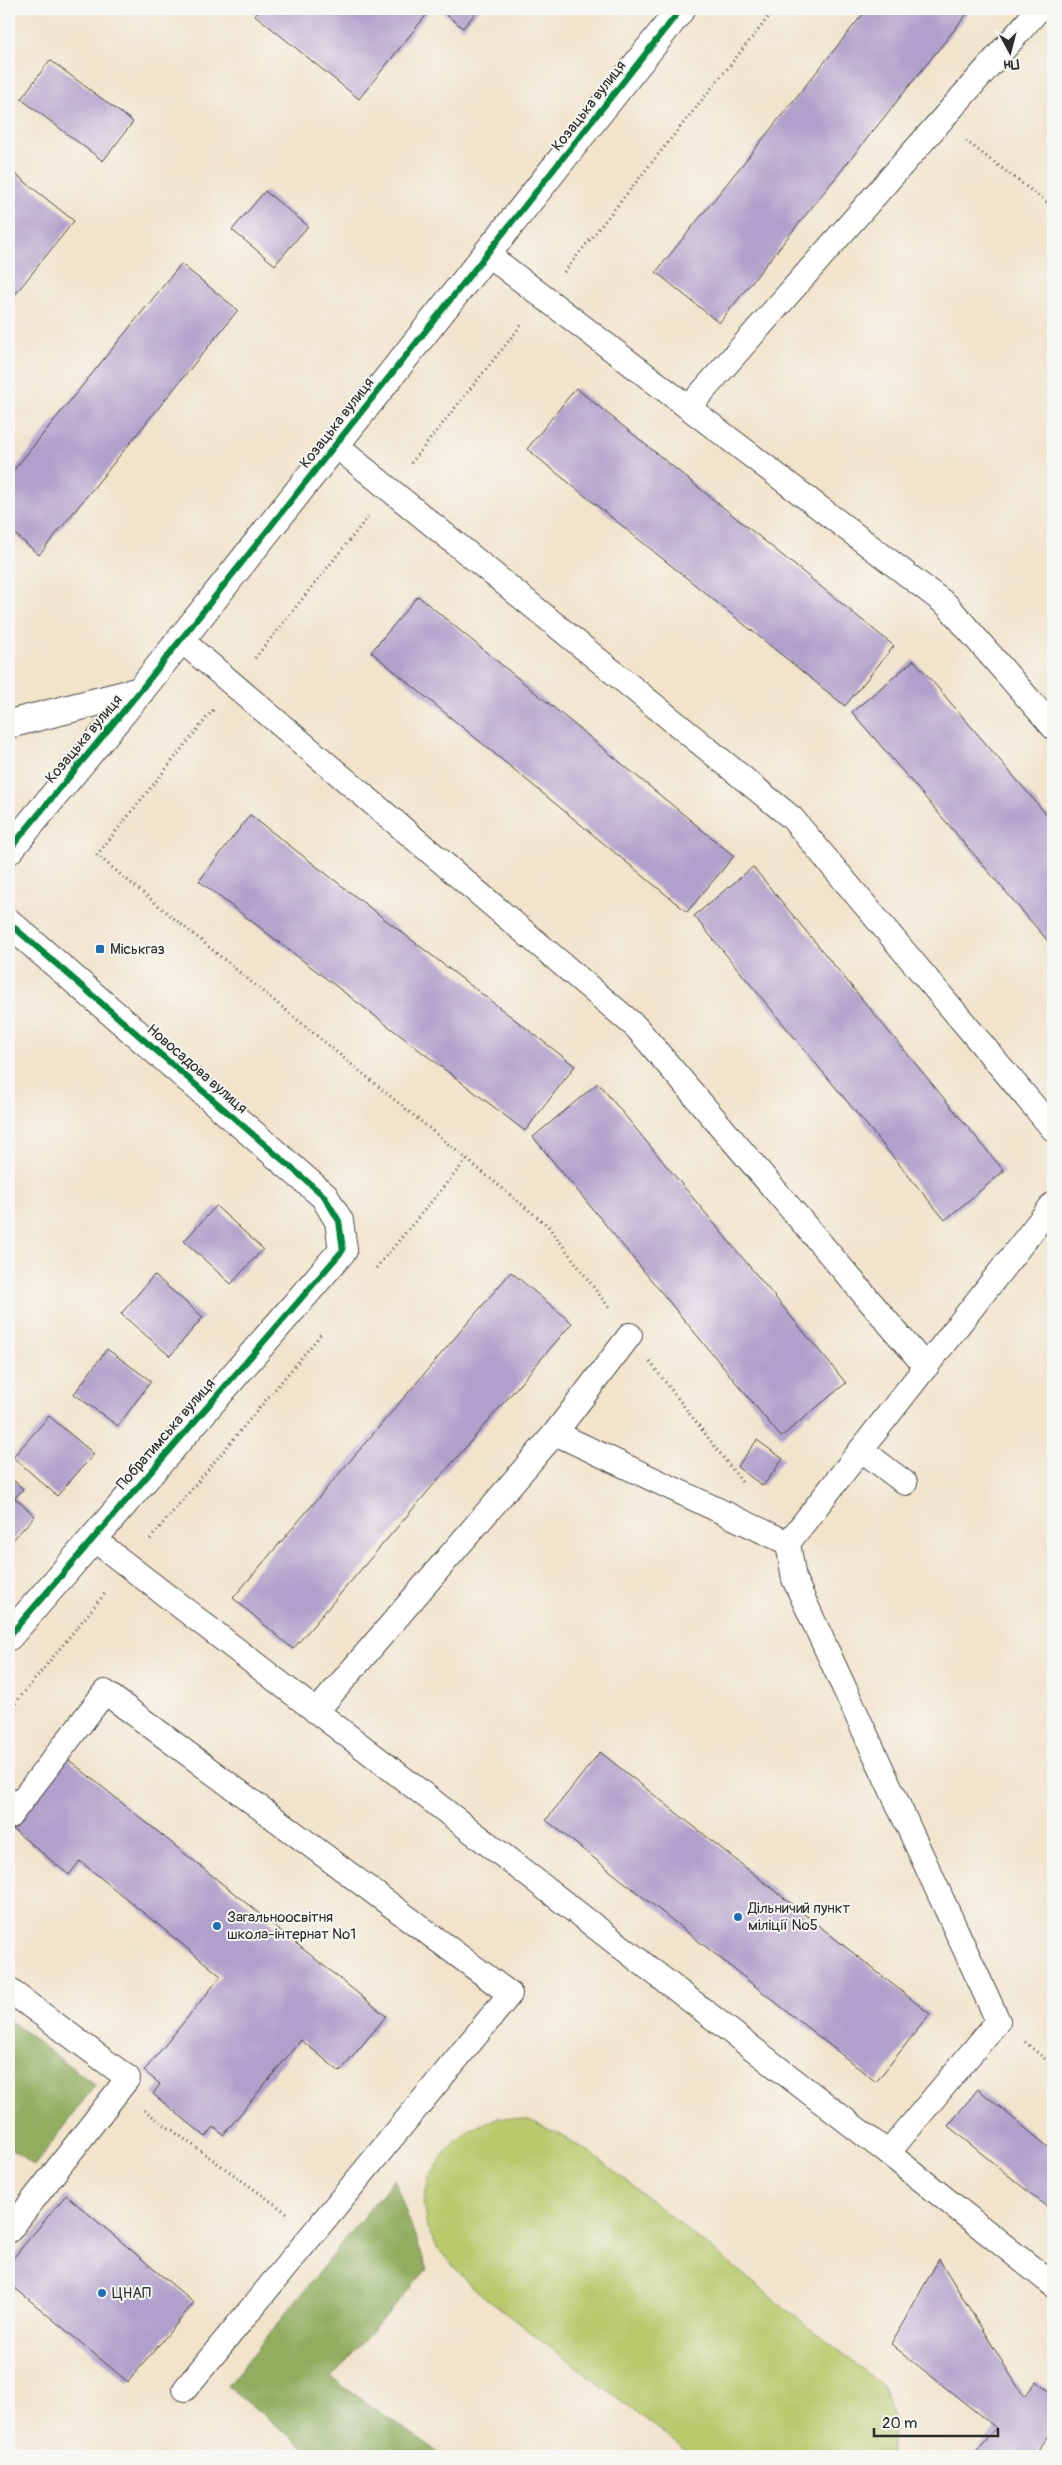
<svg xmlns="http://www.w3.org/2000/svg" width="1062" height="2465" font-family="Pangolin,sans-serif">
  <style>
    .green { fill: #b8c96c; stroke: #727a4c }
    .forest { fill: #92ad60; stroke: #5e6c46 }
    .building { fill: #b1a0cb }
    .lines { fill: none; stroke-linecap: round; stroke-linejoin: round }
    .lane-casing { stroke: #494743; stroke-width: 26 }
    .secondary-casing { stroke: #494743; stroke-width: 30 }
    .path { stroke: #494743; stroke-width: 3; stroke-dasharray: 1 4; stroke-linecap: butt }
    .lane { stroke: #fff; stroke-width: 24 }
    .secondary { stroke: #fff; stroke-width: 28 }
    .cycleway-casing { stroke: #f6f6f2; stroke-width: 9 }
    .cycleway { stroke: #00873e; stroke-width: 6 }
    .poi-dot { fill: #1f6fb2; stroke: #f6f6f2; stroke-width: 2 }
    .labels { text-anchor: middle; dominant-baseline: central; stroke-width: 4; stroke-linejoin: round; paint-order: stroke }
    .street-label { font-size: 15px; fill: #2b2b2b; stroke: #f6f6f2 }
    .poi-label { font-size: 15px; fill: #2b2b2b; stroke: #f6f6f2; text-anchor: start }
  </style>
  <rect width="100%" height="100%" fill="#f6f6f2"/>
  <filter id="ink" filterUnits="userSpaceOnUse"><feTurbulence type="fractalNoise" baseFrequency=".02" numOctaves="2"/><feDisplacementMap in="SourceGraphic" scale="10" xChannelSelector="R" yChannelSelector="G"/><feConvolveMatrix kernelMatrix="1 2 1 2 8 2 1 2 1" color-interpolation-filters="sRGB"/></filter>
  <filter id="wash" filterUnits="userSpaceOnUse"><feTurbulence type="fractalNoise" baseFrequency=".0096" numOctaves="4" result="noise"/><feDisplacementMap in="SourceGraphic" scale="20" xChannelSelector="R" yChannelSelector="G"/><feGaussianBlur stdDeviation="1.12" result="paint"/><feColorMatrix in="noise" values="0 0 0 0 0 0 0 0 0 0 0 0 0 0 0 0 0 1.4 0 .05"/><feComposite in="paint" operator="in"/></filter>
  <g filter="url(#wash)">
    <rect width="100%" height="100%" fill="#f2e3cb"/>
    <path class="green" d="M499,2117L529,2120L561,2135L591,2153L883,2386L895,2425L890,2456H694L475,2290L438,2249L427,2228L423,2205L429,2178L447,2149L471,2129Z"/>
    <g class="forest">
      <path d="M9,2020L95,2085L34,2166L9,2147Z"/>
      <path d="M394,2179L427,2269L331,2378L443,2456H315L227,2386Z"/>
    </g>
    <g id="blocks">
      <g class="building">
        <path d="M260,9H431L359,99L255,15Z"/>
        <path d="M439,9H479L463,28Z"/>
        <path d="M867,9H971L719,323L656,272Z"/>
        <path d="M50,60L133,122L103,161L21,99Z"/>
        <path d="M9,169L74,221L9,302Z"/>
        <path d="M265,191L308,226L275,265L232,230Z"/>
        <path d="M181,264L238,310L39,555L9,529V476Z"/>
        <path d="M576,388L894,646L845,706L527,449Z"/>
        <path d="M418,596L734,856L687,912L371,652Z"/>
        <path d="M914,660L1053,822V947L852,712Z"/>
        <path d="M250,815L575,1066L525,1131L199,881Z"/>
        <path d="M753,867L1004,1171L945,1220L694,916Z"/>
        <path d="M598,1083L846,1383L781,1437L533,1137Z"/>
        <path d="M216,1206L263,1249L231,1284L184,1241Z"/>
        <path d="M511,1272L572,1323L293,1649L233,1598Z"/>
        <path d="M154,1275L203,1317L170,1356L121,1314Z"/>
        <path d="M107,1349L151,1381L118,1426L74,1394Z"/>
        <path d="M49,1416L94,1454L57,1496L13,1457Z"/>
        <path d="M757,1440L783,1459L763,1486L737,1467Z"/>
        <path d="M9,1476L23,1489L15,1498L35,1516L9,1544Z"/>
        <path d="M600,1752L930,2014L876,2082L546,1820Z"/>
        <path d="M64,1756L386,2016L340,2072L301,2040L223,2135L214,2127L206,2137L153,2094L160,2084L144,2071L221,1976L80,1861L69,1875L9,1826Z"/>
        <path d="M978,2089L1053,2151V2212L948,2126Z"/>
        <path d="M66,2195L194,2303L128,2382L9,2283V2263Z"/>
        <path d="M939,2259L1024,2397L1037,2381L1053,2394V2431L1033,2456H973L996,2428L891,2344Z"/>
      </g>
    </g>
  </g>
  <g filter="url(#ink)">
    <use href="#blocks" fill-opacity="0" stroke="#494743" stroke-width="1"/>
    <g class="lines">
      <defs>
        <g id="lane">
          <path d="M487,254L947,605L1053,727"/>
          <path d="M689,407L1039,9"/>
          <path d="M335,445L792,818L1053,1129"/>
          <path d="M181,640L636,1027L926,1367"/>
          <path d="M1053,1204L788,1543L794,1579L998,2021L888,2153L1053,2285"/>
          <path d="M555,1433L788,1543"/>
          <path d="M862,1450L905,1483"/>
          <path d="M92,1538L888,2153"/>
          <path d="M316,1712L555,1433L630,1335"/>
          <path d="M9,1817L105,1692L510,1994L185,2389"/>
          <path d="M9,1990L128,2078L9,2231"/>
        </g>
        <g id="secondary">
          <path d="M9,724L140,691"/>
          <path d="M9,850L140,691L681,9"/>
          <path d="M9,923L324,1196L339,1221L343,1250L9,1636"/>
        </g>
      </defs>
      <use href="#lane" class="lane-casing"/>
      <use href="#secondary" class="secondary-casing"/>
      <g class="path">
        <path d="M966,141L1053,207"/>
        <path d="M564,272L775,9"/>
        <path d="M411,463L523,323"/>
        <path d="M255,658L368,517"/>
        <path d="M213,710L97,855L548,1226L610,1309"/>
        <path d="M376,1268L467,1159"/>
        <path d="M650,1362L742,1482"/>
        <path d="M150,1539L322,1333"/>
        <path d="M9,1711L106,1592"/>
        <path d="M1025,2042L1053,2066"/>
        <path d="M144,2110L287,2213"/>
      </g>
      <use href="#lane" class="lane"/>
      <use href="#secondary" class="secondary"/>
      <defs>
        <g id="cycleway">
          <path d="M9,850L140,691L681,9"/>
          <path d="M9,923L324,1196L339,1221L343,1250L9,1636"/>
        </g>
      </defs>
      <use href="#cycleway" class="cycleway-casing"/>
      <use href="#cycleway" class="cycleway"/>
    </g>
  </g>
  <g class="poi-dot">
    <rect x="95" y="944" width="10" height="10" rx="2.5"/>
    <circle cx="738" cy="1917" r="5"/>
    <circle cx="217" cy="1926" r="5"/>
    <circle cx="102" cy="2293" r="5"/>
  </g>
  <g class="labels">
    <g class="street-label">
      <text transform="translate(589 106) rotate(-52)">Козацька вулиця</text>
      <text transform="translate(337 423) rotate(-52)">Козацька вулиця</text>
      <text transform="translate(84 739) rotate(-50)">Козацька вулиця</text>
      <text transform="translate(197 1069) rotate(41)">Новосадова вулиця</text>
      <text transform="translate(166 1434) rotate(-49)">Побратимська вулиця</text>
    </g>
    <g class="poi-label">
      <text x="110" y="949">Міськгаз</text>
      <text x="748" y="1908">Дільничий пункт<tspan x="748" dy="17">міліції №5</tspan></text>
      <text x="227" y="1917">Загальноосвітня<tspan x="227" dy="17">школа-інтернат №1</tspan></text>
      <text x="112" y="2293">ЦНАП</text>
    </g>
  </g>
  <rect width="1062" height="2465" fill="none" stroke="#f6f6f2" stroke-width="30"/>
  <g transform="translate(1010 52) rotate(173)" stroke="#f6f6f2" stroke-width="4" paint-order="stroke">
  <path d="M0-4L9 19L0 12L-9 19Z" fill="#2b2b2b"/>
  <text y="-8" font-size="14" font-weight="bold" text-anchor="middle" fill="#2b2b2b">Пн</text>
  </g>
  <path d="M874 2428v8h124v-8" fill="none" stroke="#2b2b2b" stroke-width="2.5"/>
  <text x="882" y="2428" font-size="15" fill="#2b2b2b" stroke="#f6f6f2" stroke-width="4" paint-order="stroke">20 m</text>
</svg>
